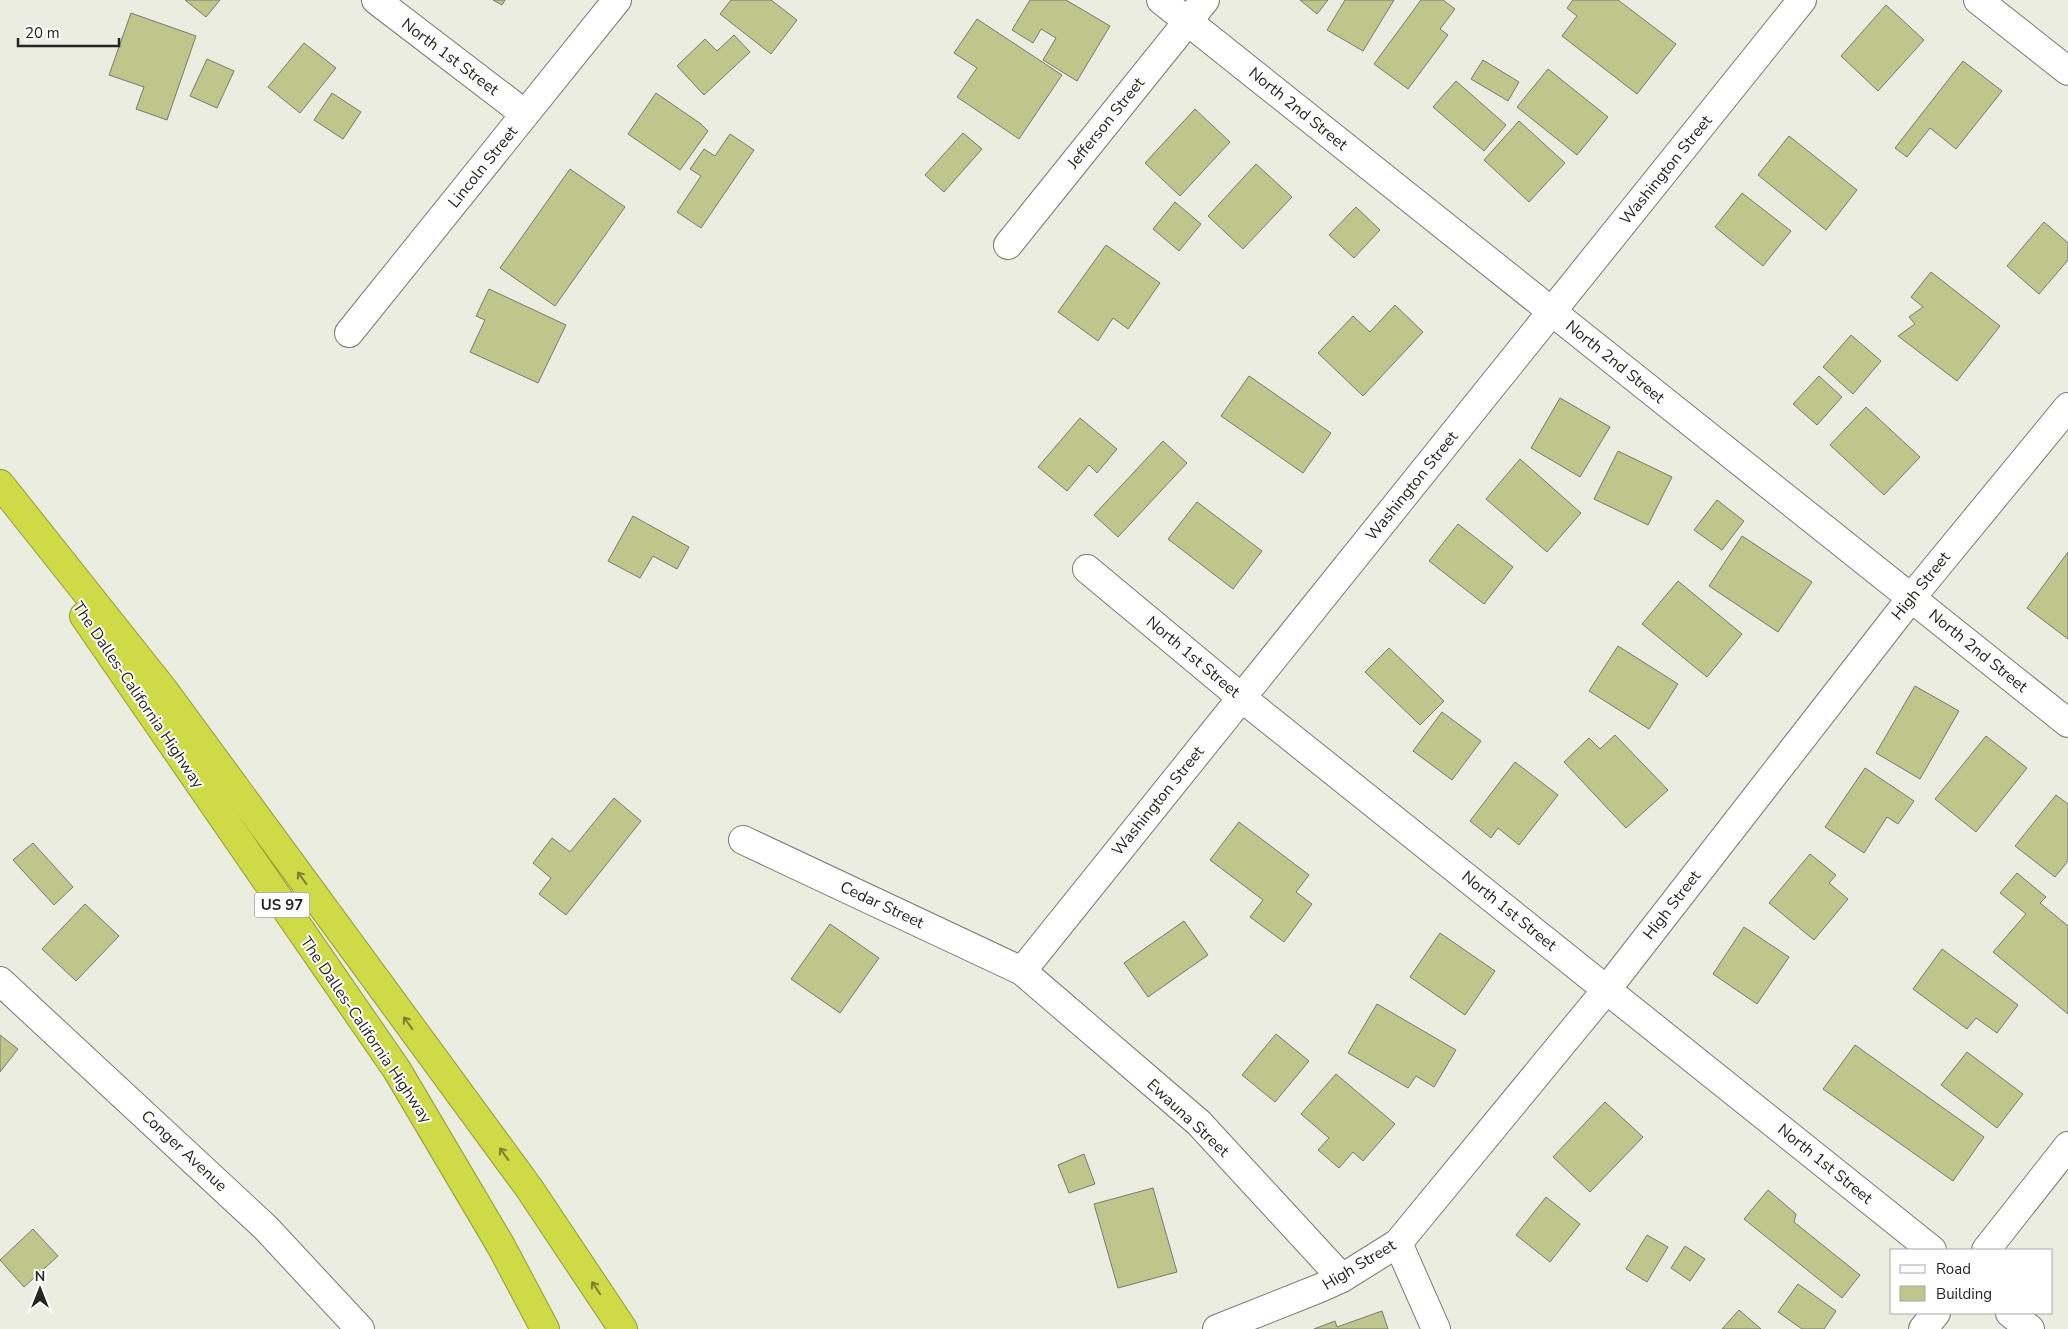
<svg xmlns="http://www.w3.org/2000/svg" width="2068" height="1329" font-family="'Nunito Sans',sans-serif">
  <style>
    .building { fill: #bec68b; stroke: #797a70 }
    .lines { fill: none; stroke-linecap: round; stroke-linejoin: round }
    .minor-casing { stroke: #797a70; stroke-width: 30 }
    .highway-casing { stroke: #939c39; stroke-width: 30 }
    .minor { stroke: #fff; stroke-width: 28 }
    .highway { stroke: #cedb46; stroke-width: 28 }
    .oneway { stroke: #7a8034 }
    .labels { text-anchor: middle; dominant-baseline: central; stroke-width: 4; stroke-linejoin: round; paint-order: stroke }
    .shield { fill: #fff; stroke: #666764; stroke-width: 1 }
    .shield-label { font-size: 15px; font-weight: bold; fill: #252621 }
    .street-label { font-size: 16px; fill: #252621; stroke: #fff }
  </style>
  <rect width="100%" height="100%" fill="#ebede1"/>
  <g class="building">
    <path d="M185,0H220L206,17Z"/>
    <path d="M493,0H505L502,5Z"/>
    <path d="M731,0H771L797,20L771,54L720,14Z"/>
    <path d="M1030,0H1066L1110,26L1077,81L1043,60L1056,38L1041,29L1033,43L1012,30Z"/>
    <path d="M1300,0H1328L1317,14Z"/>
    <path d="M1345,0H1394L1363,51L1327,30Z"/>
    <path d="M1421,0H1443L1455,9L1440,29L1448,35L1408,89L1374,64Z"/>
    <path d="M1573,0H1618L1676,44L1637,94L1562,36L1577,16L1567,8Z"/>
    <path d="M1886,5L1924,40L1878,91L1841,56Z"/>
    <path d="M131,13L196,36L167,120L136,109L144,87L109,75Z"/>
    <path d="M977,19L1062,75L1019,139L957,97L977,68L954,53Z"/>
    <path d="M734,35L750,52L704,95L677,66L705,39L717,51Z"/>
    <path d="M304,43L336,68L300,113L268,87Z"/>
    <path d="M207,59L234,71L217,108L190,96Z"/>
    <path d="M1483,60L1519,82L1508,101L1471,79Z"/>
    <path d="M1963,61L2002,91L1956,149L1930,128L1907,157L1895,148Z"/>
    <path d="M1548,69L1608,117L1577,155L1517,107Z"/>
    <path d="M1456,81L1506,125L1484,151L1433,107Z"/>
    <path d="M332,93L361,112L343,139L314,120Z"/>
    <path d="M656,93L701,124L708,131L680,170L628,134Z"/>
    <path d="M1195,109L1230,142L1180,196L1145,163Z"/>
    <path d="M1519,121L1565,163L1529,202L1484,160Z"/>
    <path d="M963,133L982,149L944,192L925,175Z"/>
    <path d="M730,134L754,150L701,228L677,212L701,176L690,169L704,149L715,156Z"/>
    <path d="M1789,136L1857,190L1826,230L1758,175Z"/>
    <path d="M1256,164L1292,197L1243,249L1208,216Z"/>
    <path d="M570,169L625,207L555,306L500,268Z"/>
    <path d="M1742,193L1791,231L1763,266L1715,227Z"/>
    <path d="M1175,202L1201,224L1179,251L1153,229Z"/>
    <path d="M1356,207L1380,230L1354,258L1329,235Z"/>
    <path d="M2044,222L2068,243V260L2039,294L2007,266Z"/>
    <path d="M1106,245L1160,283L1128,329L1113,318L1098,341L1058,312Z"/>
    <path d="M1931,272L2000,326L1957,381L1898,336L1915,324L1909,317L1923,307L1911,297Z"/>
    <path d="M489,289L566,325L538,383L470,352L485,320L476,316Z"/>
    <path d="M1395,305L1423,332L1363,396L1318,353L1353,316L1370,332Z"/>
    <path d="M1851,335L1881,361L1853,394L1823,367Z"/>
    <path d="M1249,376L1331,433L1303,473L1221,416Z"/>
    <path d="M1819,376L1842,397L1817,425L1793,404Z"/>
    <path d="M1560,398L1610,427L1580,477L1531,448Z"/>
    <path d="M1866,407L1920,457L1884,495L1830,445Z"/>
    <path d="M1080,418L1117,449L1097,473L1089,465L1067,491L1038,467Z"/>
    <path d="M1163,441L1187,463L1118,537L1094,515Z"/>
    <path d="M1618,451L1672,477L1648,525L1594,499Z"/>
    <path d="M1520,459L1581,513L1547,552L1486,499Z"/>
    <path d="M1717,500L1744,521L1722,550L1694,530Z"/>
    <path d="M1197,502L1262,551L1233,589L1168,539Z"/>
    <path d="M633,516L689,547L677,569L653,556L640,578L608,561Z"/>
    <path d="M1458,524L1513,567L1484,604L1429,561Z"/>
    <path d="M1742,536L1812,582L1778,632L1709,586Z"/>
    <path d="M2068,552V639L2027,608Z"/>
    <path d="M1678,581L1742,634L1707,677L1642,624Z"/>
    <path d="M1618,646L1678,684L1649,729L1589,691Z"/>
    <path d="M1389,648L1444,701L1420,725L1365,672Z"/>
    <path d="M1915,686L1959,711L1920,779L1876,753Z"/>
    <path d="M1442,712L1481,741L1452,780L1413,751Z"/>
    <path d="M1615,735L1668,790L1626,828L1564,762L1589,738L1600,749Z"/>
    <path d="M1986,736L2027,768L1976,832L1935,799Z"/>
    <path d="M1515,762L1558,795L1519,845L1498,828L1491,838L1470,821Z"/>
    <path d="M1865,768L1914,801L1898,824L1887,817L1864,853L1825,827Z"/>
    <path d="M2056,795L2068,804V861L2055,877L2015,846Z"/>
    <path d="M614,798L641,821L566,915L539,894L551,878L533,863L552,838L570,852Z"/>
    <path d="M1239,822L1309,875L1296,892L1312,904L1284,942L1250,917L1263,900L1210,860Z"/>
    <path d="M33,843L73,887L54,905L13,860Z"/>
    <path d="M1810,854L1836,875L1829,883L1848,899L1814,940L1769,903Z"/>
    <path d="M2017,873L2046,897L2040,903L2068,926V1014L1993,952L2026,914L2000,893Z"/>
    <path d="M85,904L119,936L76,981L42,949Z"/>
    <path d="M1184,921L1208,955L1148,997L1124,963Z"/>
    <path d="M830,924L879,958L840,1013L791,979Z"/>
    <path d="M1744,927L1789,957L1757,1004L1713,974Z"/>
    <path d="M1440,933L1495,971L1465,1015L1410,977Z"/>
    <path d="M1942,949L2018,1005L1997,1033L1976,1018L1967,1029L1913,989Z"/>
    <path d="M1377,1004L1456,1050L1434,1087L1416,1076L1408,1088L1348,1053Z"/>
    <path d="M1276,1034L1309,1061L1275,1102L1242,1075Z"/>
    <path d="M0,1035L18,1049L0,1072Z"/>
    <path d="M1855,1045L1984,1137L1953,1181L1823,1089Z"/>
    <path d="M1967,1052L2023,1094L1997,1128L1941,1085Z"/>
    <path d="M1336,1074L1395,1124L1363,1161L1353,1152L1339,1168L1318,1150L1329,1138L1301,1114Z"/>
    <path d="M1605,1102L1643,1137L1590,1192L1553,1157Z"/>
    <path d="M1084,1154L1095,1184L1069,1193L1058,1165Z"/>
    <path d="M1153,1188L1177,1272L1118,1288L1094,1204Z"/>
    <path d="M1768,1190L1796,1214L1794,1222L1860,1275L1842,1298L1744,1219Z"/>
    <path d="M1546,1197L1580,1224L1550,1262L1516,1235Z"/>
    <path d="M33,1229L58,1256L24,1287L0,1260Z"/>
    <path d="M1647,1235L1668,1247L1647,1282L1626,1269Z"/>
    <path d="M1685,1246L1705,1259L1690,1281L1671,1268Z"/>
    <path d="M1798,1284L1836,1311L1824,1329H1802L1778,1312Z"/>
    <path d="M1739,1310L1761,1329H1722Z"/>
    <path d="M1382,1311L1388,1329H1314L1335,1321L1337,1327Z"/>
  </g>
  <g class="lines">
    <defs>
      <g id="minor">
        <path d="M376,0L525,114"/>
        <path d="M1161,0L2068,723"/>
        <path d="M1978,0L2068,71"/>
        <path d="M1008,245L1205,0"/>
        <path d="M349,333L617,0"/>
        <path d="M1087,569L1242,698L1932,1250"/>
        <path d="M743,840L1022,971L1199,1123L1342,1278"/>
        <path d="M1022,971L1802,0"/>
        <path d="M0,981L266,1228L360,1329"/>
        <path d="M1398,1243L1436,1329"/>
        <path d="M1986,1250L2068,1146"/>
        <path d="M2010,1313L2030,1329"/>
        <path d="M1217,1329L1320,1288L1342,1278L1398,1243L1607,989L1911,598L2068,407"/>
        <path d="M1923,1329L1936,1313"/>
      </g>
      <g id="highway">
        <path d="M0,484L163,689L529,1188L623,1329"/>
        <path d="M84,616L397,1070L501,1246L545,1329"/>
      </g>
    </defs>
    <use href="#minor" class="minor-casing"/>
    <use href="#highway" class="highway-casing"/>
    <use href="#minor" class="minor"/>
    <use href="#highway" class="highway"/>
  </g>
  <defs><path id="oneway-shaft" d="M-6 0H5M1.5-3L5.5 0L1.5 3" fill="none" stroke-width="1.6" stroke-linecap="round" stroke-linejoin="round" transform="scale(1.25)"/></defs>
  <g class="oneway">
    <use href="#oneway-shaft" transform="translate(302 878) rotate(-126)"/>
    <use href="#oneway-shaft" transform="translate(408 1023) rotate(-126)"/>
    <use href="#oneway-shaft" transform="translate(504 1154) rotate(-126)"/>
    <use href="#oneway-shaft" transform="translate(596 1288) rotate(-124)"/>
  </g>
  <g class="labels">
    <rect class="shield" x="254.5" y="892.5" width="55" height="25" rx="4"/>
    <g class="shield-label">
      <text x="282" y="905">US 97</text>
    </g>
    <g class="street-label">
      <text transform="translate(450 57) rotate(37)">North 1st Street</text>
      <text transform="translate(1298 109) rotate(39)">North 2nd Street</text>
      <text transform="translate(1106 123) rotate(-51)">Jefferson Street</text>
      <text transform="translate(483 167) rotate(-51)">Lincoln Street</text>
      <text transform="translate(1666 170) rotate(-51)">Washington Street</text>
      <text transform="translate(1615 362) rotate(39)">North 2nd Street</text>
      <text transform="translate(1412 486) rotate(-51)">Washington Street</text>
      <text transform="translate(1921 586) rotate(-51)">High Street</text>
      <text transform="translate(1978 651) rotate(39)">North 2nd Street</text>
      <text transform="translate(1193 657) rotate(40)">North 1st Street</text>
      <text transform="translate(138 695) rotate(56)">The Dalles-California Highway</text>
      <text transform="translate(1158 801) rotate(-51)">Washington Street</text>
      <text transform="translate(882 905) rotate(25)">Cedar Street</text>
      <text transform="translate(1672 905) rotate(-52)">High Street</text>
      <text transform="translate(1509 911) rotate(39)">North 1st Street</text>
      <text transform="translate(366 1030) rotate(56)">The Dalles-California Highway</text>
      <text transform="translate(1188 1118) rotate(43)">Ewauna Street</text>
      <text transform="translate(184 1151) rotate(43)">Conger Avenue</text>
      <text transform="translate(1825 1164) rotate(39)">North 1st Street</text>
      <text transform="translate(1359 1265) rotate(-31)">High Street</text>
    </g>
  </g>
  <rect x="1890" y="1249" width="162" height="65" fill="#ffffff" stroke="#a8a8a6"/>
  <rect x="1900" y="1265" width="25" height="8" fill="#ffffff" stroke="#a8a8a6"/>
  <text x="1936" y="1274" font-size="15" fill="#252621">Road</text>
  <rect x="1900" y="1286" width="25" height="15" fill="#bec68b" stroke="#a8a8a6"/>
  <text x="1936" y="1299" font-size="15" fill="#252621">Building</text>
  <g transform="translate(40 1289)" stroke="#ffffff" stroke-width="4" paint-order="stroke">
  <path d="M0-4L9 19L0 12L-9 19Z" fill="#252621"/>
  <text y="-8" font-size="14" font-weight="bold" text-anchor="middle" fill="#252621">N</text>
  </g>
  <path d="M18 38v8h101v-8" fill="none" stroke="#252621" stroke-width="2.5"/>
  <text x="25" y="38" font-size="15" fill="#252621" stroke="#ffffff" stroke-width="4" paint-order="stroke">20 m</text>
</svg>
